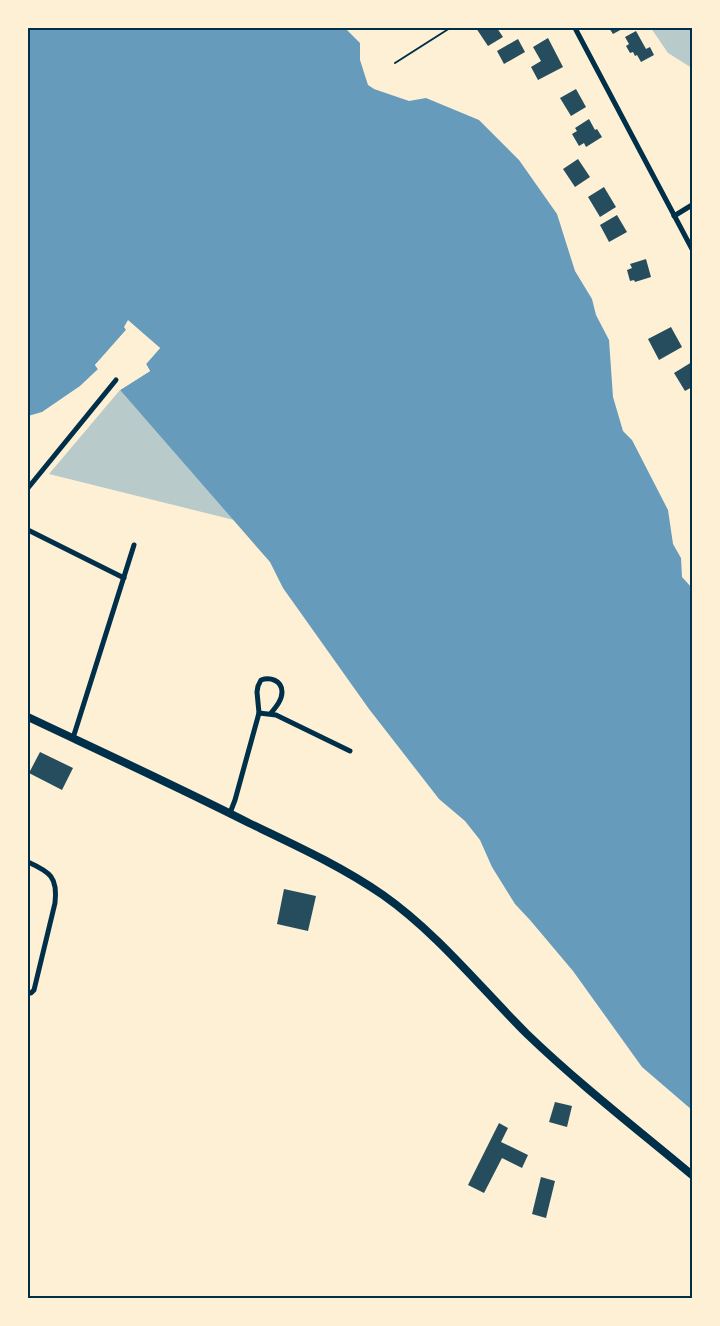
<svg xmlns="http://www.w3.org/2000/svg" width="720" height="1326" font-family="Inter,sans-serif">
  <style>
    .green { fill: #b9caca }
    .water { fill: #669bbc }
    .pier { fill: #fdf0d5 }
    .building { fill: #264d5e }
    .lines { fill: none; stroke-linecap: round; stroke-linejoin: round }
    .path { stroke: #003049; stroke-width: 2 }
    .minor { stroke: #003049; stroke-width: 5 }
    .primary { stroke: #003049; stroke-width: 8 }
    .neatline { fill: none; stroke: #003049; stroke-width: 2 }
  </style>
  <rect width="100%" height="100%" fill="#fdf0d5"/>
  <g class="green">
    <path d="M651,28H692V68L668,53Z"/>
    <path d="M120,390L234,520L49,474Z"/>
  </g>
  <path class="water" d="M28,28H345L360,43V60L368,85L374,89L409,101L426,98L479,120L519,160L557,214L575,271L592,299L596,315L609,340L613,397L623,431L632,440L668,510L673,544L681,558L682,577L692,588V1110L642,1067L573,971L530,920L515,904L492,867L480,840L465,821L439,799L369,709L283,588L270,562L120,390L150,371L146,364L160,348L128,321L126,330L95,365L98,369L80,386L42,412L28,416Z"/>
  <path class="pier" d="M128,320L160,348L146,364L150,371L120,390L119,388L147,370L144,363L157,348L129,324L127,327L129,329L128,331L98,365L100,368V370L98,369L95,365L126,330L124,327Z"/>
  <g class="building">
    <path d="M476,28H497L503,37L488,46Z"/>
    <path d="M609,28H624L613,34Z"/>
    <path d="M636,31L646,49L650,47L654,55L641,62L637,55L635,56L633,52L630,53L626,46L629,44L625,37Z"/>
    <path d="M548,38L563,67L538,80L531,67L541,61L533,47Z"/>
    <path d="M518,39L525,52L504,64L497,51Z"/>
    <path d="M576,89L586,107L571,116L560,98Z"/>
    <path d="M589,119L595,130L597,129L602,137L586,147L584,143L579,146L572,134L577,131L575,128Z"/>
    <path d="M578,159L590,177L575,187L563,169Z"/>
    <path d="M604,187L616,207L600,217L588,197Z"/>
    <path d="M617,215L627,232L609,242L600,225Z"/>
    <path d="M646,259L651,277L635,282L634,280L630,281L627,270L632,268L630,264Z"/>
    <path d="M671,327L682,347L659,360L648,339Z"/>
    <path d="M692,362V387L685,391L674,373Z"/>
    <path d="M40,752L73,768L62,790L29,773Z"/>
    <path d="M284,889L316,896L308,931L277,924Z"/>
    <path d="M555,1102L572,1106L567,1127L549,1122Z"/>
    <path d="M499,1123L508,1128L501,1142L528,1155L522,1168L502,1158L484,1193L468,1185Z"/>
    <path d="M541,1177L555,1181L546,1218L532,1214Z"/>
  </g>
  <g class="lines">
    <path class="path" d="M395,63L450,28"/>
    <g class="minor">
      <path d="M575,28L692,249"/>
      <path d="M674,216L692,205"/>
      <path d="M28,488L116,380"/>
      <path d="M28,530L124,578"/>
      <path d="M259,713L276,715L350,751"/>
      <path d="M73,738L134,545"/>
      <path d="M230,813L235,800L259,713L257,692L258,686L261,680C270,677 282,680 282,692C282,700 276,707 271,713"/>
      <path d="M28,862C50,872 58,877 55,903L34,990L31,993H28"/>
    </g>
    <path class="primary" d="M28,717C102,752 176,786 249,823C295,845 341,866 383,895C437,933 480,987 527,1034C579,1084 637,1129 692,1175"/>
  </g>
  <rect width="720" height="1326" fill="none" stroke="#fdf0d5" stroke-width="58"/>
  <rect x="29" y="29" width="662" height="1268" class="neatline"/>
</svg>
